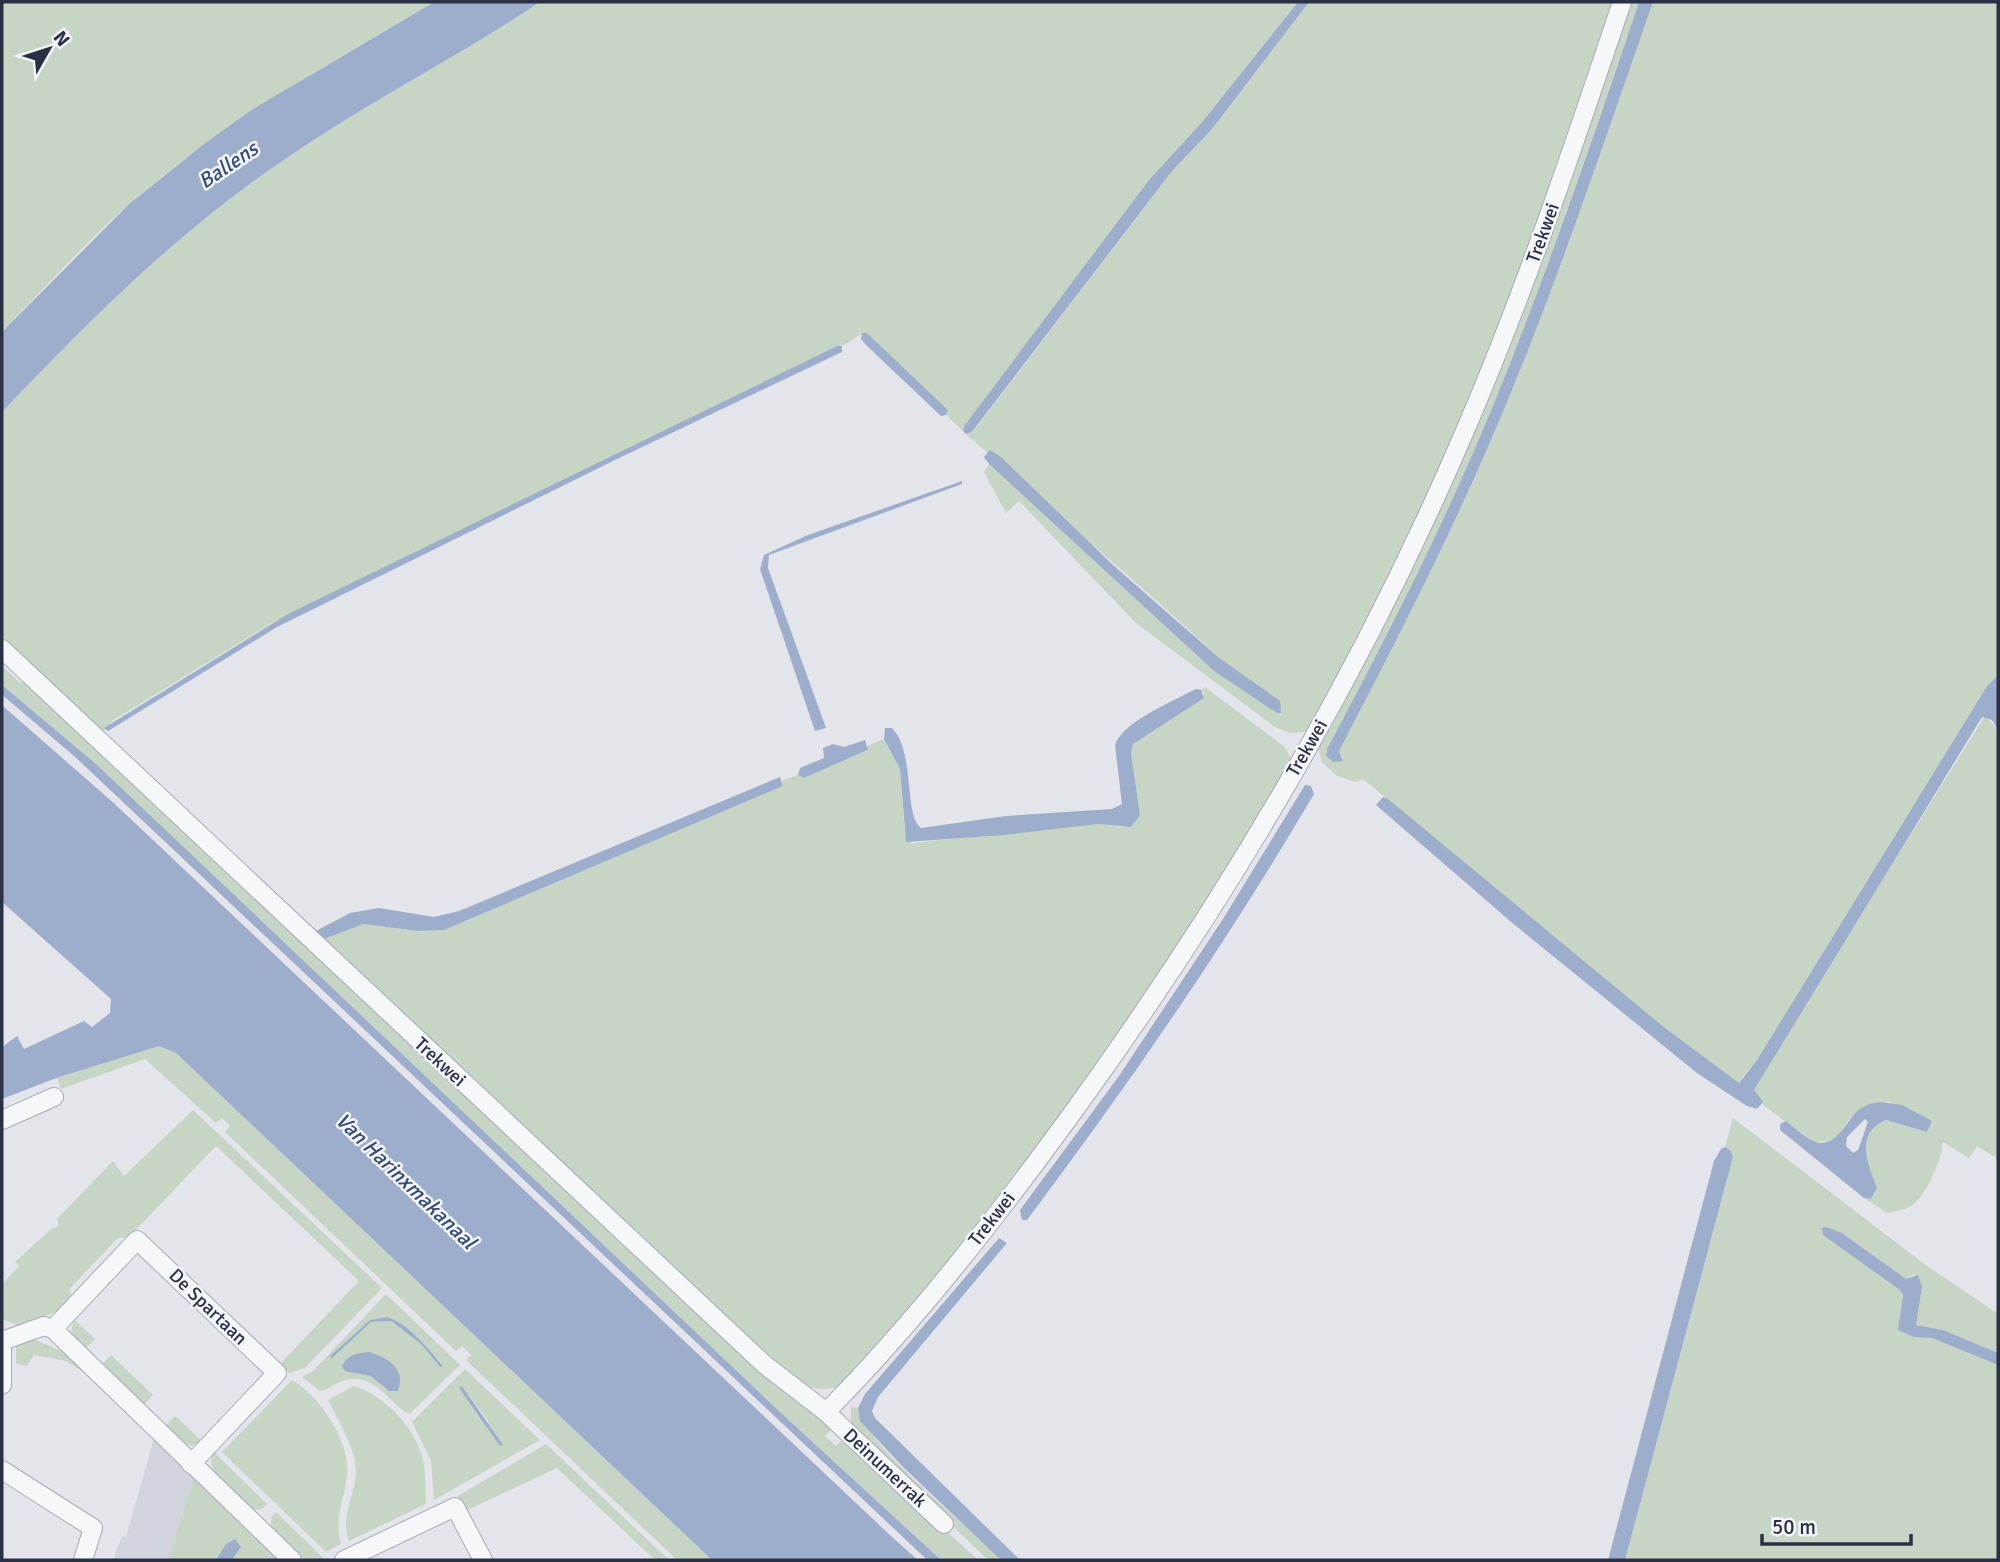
<svg xmlns="http://www.w3.org/2000/svg" width="2000" height="1562" font-family="Signika,sans-serif">
  <style>
    .built { fill: #d1d4dd }
    .green { fill: #c6d5c4; fill-rule: evenodd }
    .water { fill: #9daecc; fill-rule: evenodd }
    .pier { fill: #e3e5eb }
    .lines { fill: none; stroke-linecap: round; stroke-linejoin: round }
    .street-casing { stroke: #a8abb6; stroke-width: 20 }
    .street { stroke: #f6f7f9; stroke-width: 18 }
    .labels { text-anchor: middle; dominant-baseline: central; stroke-width: 5; stroke-linejoin: round; paint-order: stroke }
    .street-label { font-size: 19px; fill: #2a3144; stroke: #f3f5f8 }
    .water-label { font-size: 21px; font-style: italic; fill: #334a7a; stroke: #f3f5f8 }
  </style>
  <rect width="100%" height="100%" fill="#e3e5eb"/>
  <path class="built" d="M154,1439L194,1477L168,1560H113L122,1536L126,1537Z"/>
  <g class="green">
    <path d="M2,2H434C329,64 222,123 129,204C84,244 43,289 2,332Z"/>
    <path d="M540,2H1298L1203,121L1149,180L963,431L946,415L948,410L867,333C856,333 848,347 837,346L270,624L112,721L101,734L2,641V412C88,322 174,235 278,164C362,105 455,59 540,2Z"/>
    <path d="M1309,2H1617L1496,342L1394,572L1307,732L1290,733L1275,727L1136,623L1019,501L1006,513L984,472L989,464L1214,671L1279,714L1174,616L966,434L973,432L1172,171L1212,129Z"/>
    <path d="M1628,2H1639C1595,129 1553,256 1503,381C1453,507 1391,629 1327,749L1326,756L1333,762L1343,758L1339,751C1386,661 1432,572 1474,480C1544,324 1597,162 1653,2H1998V675L1987,686L1757,1060L1738,1083L1665,1028L1363,779L1356,782L1337,776L1322,762L1318,748L1381,622Z"/>
    <path d="M2,666L20,683L25,678L833,1427L825,1436L836,1446L845,1437L978,1560H941L780,1412L96,764L2,685Z"/>
    <path d="M1205,687L1285,747L1290,757L1289,766L1208,906L1035,1154L947,1266L844,1385C812,1397 795,1380 768,1362L319,936L363,924L418,931L444,930L783,786V780L798,775L804,778L867,751V746L884,739L900,769L905,835L912,843L1098,824L1123,827L1140,815L1131,753L1133,744L1205,694L1201,690Z"/>
    <path d="M1985,716L1998,730V1159L1977,1146L1969,1158L1943,1142C1941,1161 1928,1191 1914,1204C1906,1210 1897,1211 1887,1213L1864,1198L1871,1199L1877,1189C1868,1163 1854,1135 1886,1120L1927,1132L1932,1121L1889,1102C1880,1105 1865,1106 1857,1112C1840,1123 1845,1143 1814,1142L1763,1105L1754,1090L1802,1008Z"/>
    <path d="M159,1046L176,1053L712,1560H677L466,1360L471,1355L462,1346L456,1351L225,1132L230,1126L222,1118L216,1123L145,1059L61,1089L57,1077Z"/>
    <path d="M193,1110L382,1288L305,1368L289,1373L280,1364L359,1281L216,1146L128,1238H118L70,1288L71,1298L58,1311L19,1326L2,1319V1284L19,1266L15,1262L50,1230L59,1226L57,1219L113,1161L124,1176Z"/>
    <path d="M1733,1118L1923,1263L1998,1314V1353L1943,1330L1916,1325L1922,1287L1914,1274L1906,1279L1842,1233L1900,1290L1914,1337L1932,1338L1998,1365V1560H1625L1733,1157L1731,1151L1725,1147Z"/>
    <path d="M386,1294L460,1365L409,1414C388,1403 376,1373 346,1380C337,1382 330,1389 320,1391L302,1377L313,1371ZM387,1317C410,1325 427,1347 443,1365L440,1367L421,1344L391,1321L371,1322L330,1356L370,1320Z"/>
    <path d="M74,1319L95,1339L85,1349L71,1332Z"/>
    <path d="M33,1339L66,1353L90,1376L66,1361L34,1355L27,1366L16,1364V1346Z"/>
    <path d="M111,1355L153,1395L144,1405L102,1365Z"/>
    <path d="M465,1369L540,1440L434,1500L431,1461L412,1422ZM462,1386L486,1418L501,1446L460,1388Z"/>
    <path d="M292,1380C319,1395 351,1442 347,1475C344,1500 334,1519 341,1544L326,1552L222,1452Z"/>
    <path d="M354,1386C386,1396 419,1431 424,1465C426,1478 425,1492 426,1504L349,1541C340,1515 355,1497 356,1471C356,1449 338,1420 328,1400Z"/>
    <path d="M851,1407L858,1408C864,1445 972,1528 1001,1560H988L851,1428Z"/>
    <path d="M175,1416L202,1441L193,1446L183,1443L165,1426Z"/>
    <path d="M546,1444L669,1560H655L557,1468L465,1511L458,1496Z"/>
    <path d="M214,1452L267,1504L262,1509L252,1510C238,1496 201,1473 214,1452Z"/>
    <path d="M194,1477L280,1560H232L241,1547L216,1560H168Z"/>
    <path d="M276,1512L325,1560H304L271,1528V1518Z"/>
  </g>
  <g class="water">
    <path d="M434,2H540C455,59 362,105 278,164C174,235 88,322 2,412V332L129,204L204,144L253,109Z"/>
    <path d="M1298,2H1309L1212,129L1172,171L972,432L966,434L963,431L965,425L1149,180L1203,121Z"/>
    <path d="M1639,2H1653C1597,162 1544,324 1474,479C1432,572 1386,661 1339,751L1343,761L1333,762L1326,756L1327,749C1391,629 1453,507 1503,381C1553,256 1596,129 1639,2Z"/>
    <path d="M862,333H867L948,410L946,415L941,416L866,345L861,339Z"/>
    <path d="M837,346H842V352L615,460L277,627L108,731L104,728L288,614Z"/>
    <path d="M990,450L1001,457L1113,565L1218,657L1280,701L1281,713H1277L1214,671L989,464L984,457Z"/>
    <path d="M962,481V484L769,555L768,568L826,728L815,731L760,569L764,555L808,535Z"/>
    <path d="M1998,675V730L1992,720L1982,717L1754,1090L1763,1102L1757,1109L1747,1106L1697,1073L1510,921L1376,805L1383,797L1388,799L1665,1028L1739,1083L1757,1060L1987,686Z"/>
    <path d="M2,685L96,764L780,1412L941,1560H927L76,758L2,695Z"/>
    <path d="M1196,689L1201,690L1204,698L1133,744L1131,753L1140,815L1131,827L1098,824L1004,835L906,842L900,769L884,739L885,728H892C916,753 903,814 921,828L1006,816L1112,809L1122,804L1115,745C1123,721 1174,701 1196,689Z"/>
    <path d="M2,705L115,804L918,1560H712L176,1053L159,1046L59,1077L2,1099V1047L17,1036L24,1049L84,1021L92,1027L110,1013L111,999L2,902Z"/>
    <path d="M865,740L868,750L804,778L798,775L800,768L824,758L823,748L833,744L844,747Z"/>
    <path d="M780,777L783,786L444,930L418,931L363,924L324,939L316,931L350,913L379,908L434,917L459,911Z"/>
    <path d="M1305,785L1311,786L1314,794C1227,942 1130,1083 1027,1220H1022L1020,1210L1119,1076L1223,919Z"/>
    <path d="M1880,1102L1902,1105L1932,1121L1927,1132L1886,1120C1854,1134 1868,1163 1877,1188L1871,1199L1864,1198L1780,1130V1124L1786,1121C1794,1127 1803,1136 1813,1141C1833,1150 1845,1125 1855,1113C1862,1106 1871,1103 1880,1102ZM1865,1119L1868,1122L1858,1150L1853,1153L1846,1146L1847,1137Z"/>
    <path d="M1725,1147L1731,1151L1733,1157L1625,1560H1608L1714,1161L1721,1149Z"/>
    <path d="M1826,1227L1842,1233L1906,1279L1918,1275L1922,1287L1916,1325L1943,1330L1998,1353V1365L1932,1338L1914,1337L1898,1330L1903,1296L1900,1290L1823,1235L1822,1228Z"/>
    <path d="M999,1238L1007,1243L878,1397L872,1411L875,1418L1020,1560H1001L903,1467L860,1421L858,1408L865,1394Z"/>
    <path d="M387,1317C410,1325 427,1347 443,1366L440,1367L421,1344L391,1321L371,1322L332,1358L330,1356L370,1320Z"/>
    <path d="M369,1352C389,1358 406,1369 398,1391H389L371,1376L345,1371L342,1366C348,1354 358,1353 369,1352Z"/>
    <path d="M462,1386L503,1445L500,1446L459,1388Z"/>
    <path d="M235,1539L241,1547L232,1560H216L226,1544Z"/>
  </g>
  <path class="pier" d="M2,695L76,758L927,1560H918L892,1537L115,804L2,705V701L31,723L116,800L74,760L38,729L2,700Z"/>
  <g class="lines">
    <defs>
      <g id="street">
        <path d="M2,649L765,1365L826,1412L944,1524"/>
        <path d="M2,1120L54,1097"/>
        <path d="M53,1329L137,1240L277,1373L191,1464"/>
        <path d="M2,1341L44,1326L53,1329L292,1560"/>
        <path d="M2,1345V1385"/>
        <path d="M826,1412C918,1319 999,1214 1076,1108C1228,898 1362,672 1464,433C1525,292 1573,147 1622,2"/>
        <path d="M2,1470L93,1528L83,1560"/>
        <path d="M344,1560L455,1507L483,1560"/>
      </g>
    </defs>
    <use href="#street" class="street-casing"/>
    <use href="#street" class="street"/>
  </g>
  <g class="labels">
    <g class="street-label">
      <text transform="translate(1543 233) rotate(-70)">Trekwei</text>
      <text transform="translate(1307 748) rotate(-60)">Trekwei</text>
      <text transform="translate(440 1062) rotate(43)">Trekwei</text>
      <text transform="translate(992 1219) rotate(-52)">Trekwei</text>
      <text transform="translate(208 1307) rotate(44)">De Spartaan</text>
      <text transform="translate(885 1468) rotate(43)">Deinumerrak</text>
    </g>
    <g class="water-label">
      <text transform="translate(228 165) rotate(-34)">Ballens</text>
      <text transform="translate(406 1181) rotate(44)">Van Harinxmakanaal</text>
    </g>
  </g>
  <rect width="2000" height="1562" fill="none" stroke="#2a3144" stroke-width="7"/>
  <g transform="translate(49 49) rotate(51)" stroke="#f3f5f8" stroke-width="5" paint-order="stroke">
  <path d="M0-5L12 26L0 18L-12 26Z" fill="#2a3144"/>
  <text y="-10" font-size="19" font-weight="bold" text-anchor="middle" fill="#2a3144">N</text>
  </g>
  <path d="M1762 1534v10h149v-10" fill="none" stroke="#2a3144" stroke-width="3.5"/>
  <text x="1772" y="1534" font-size="21" fill="#2a3144" stroke="#f3f5f8" stroke-width="5" paint-order="stroke">50 m</text>
</svg>
